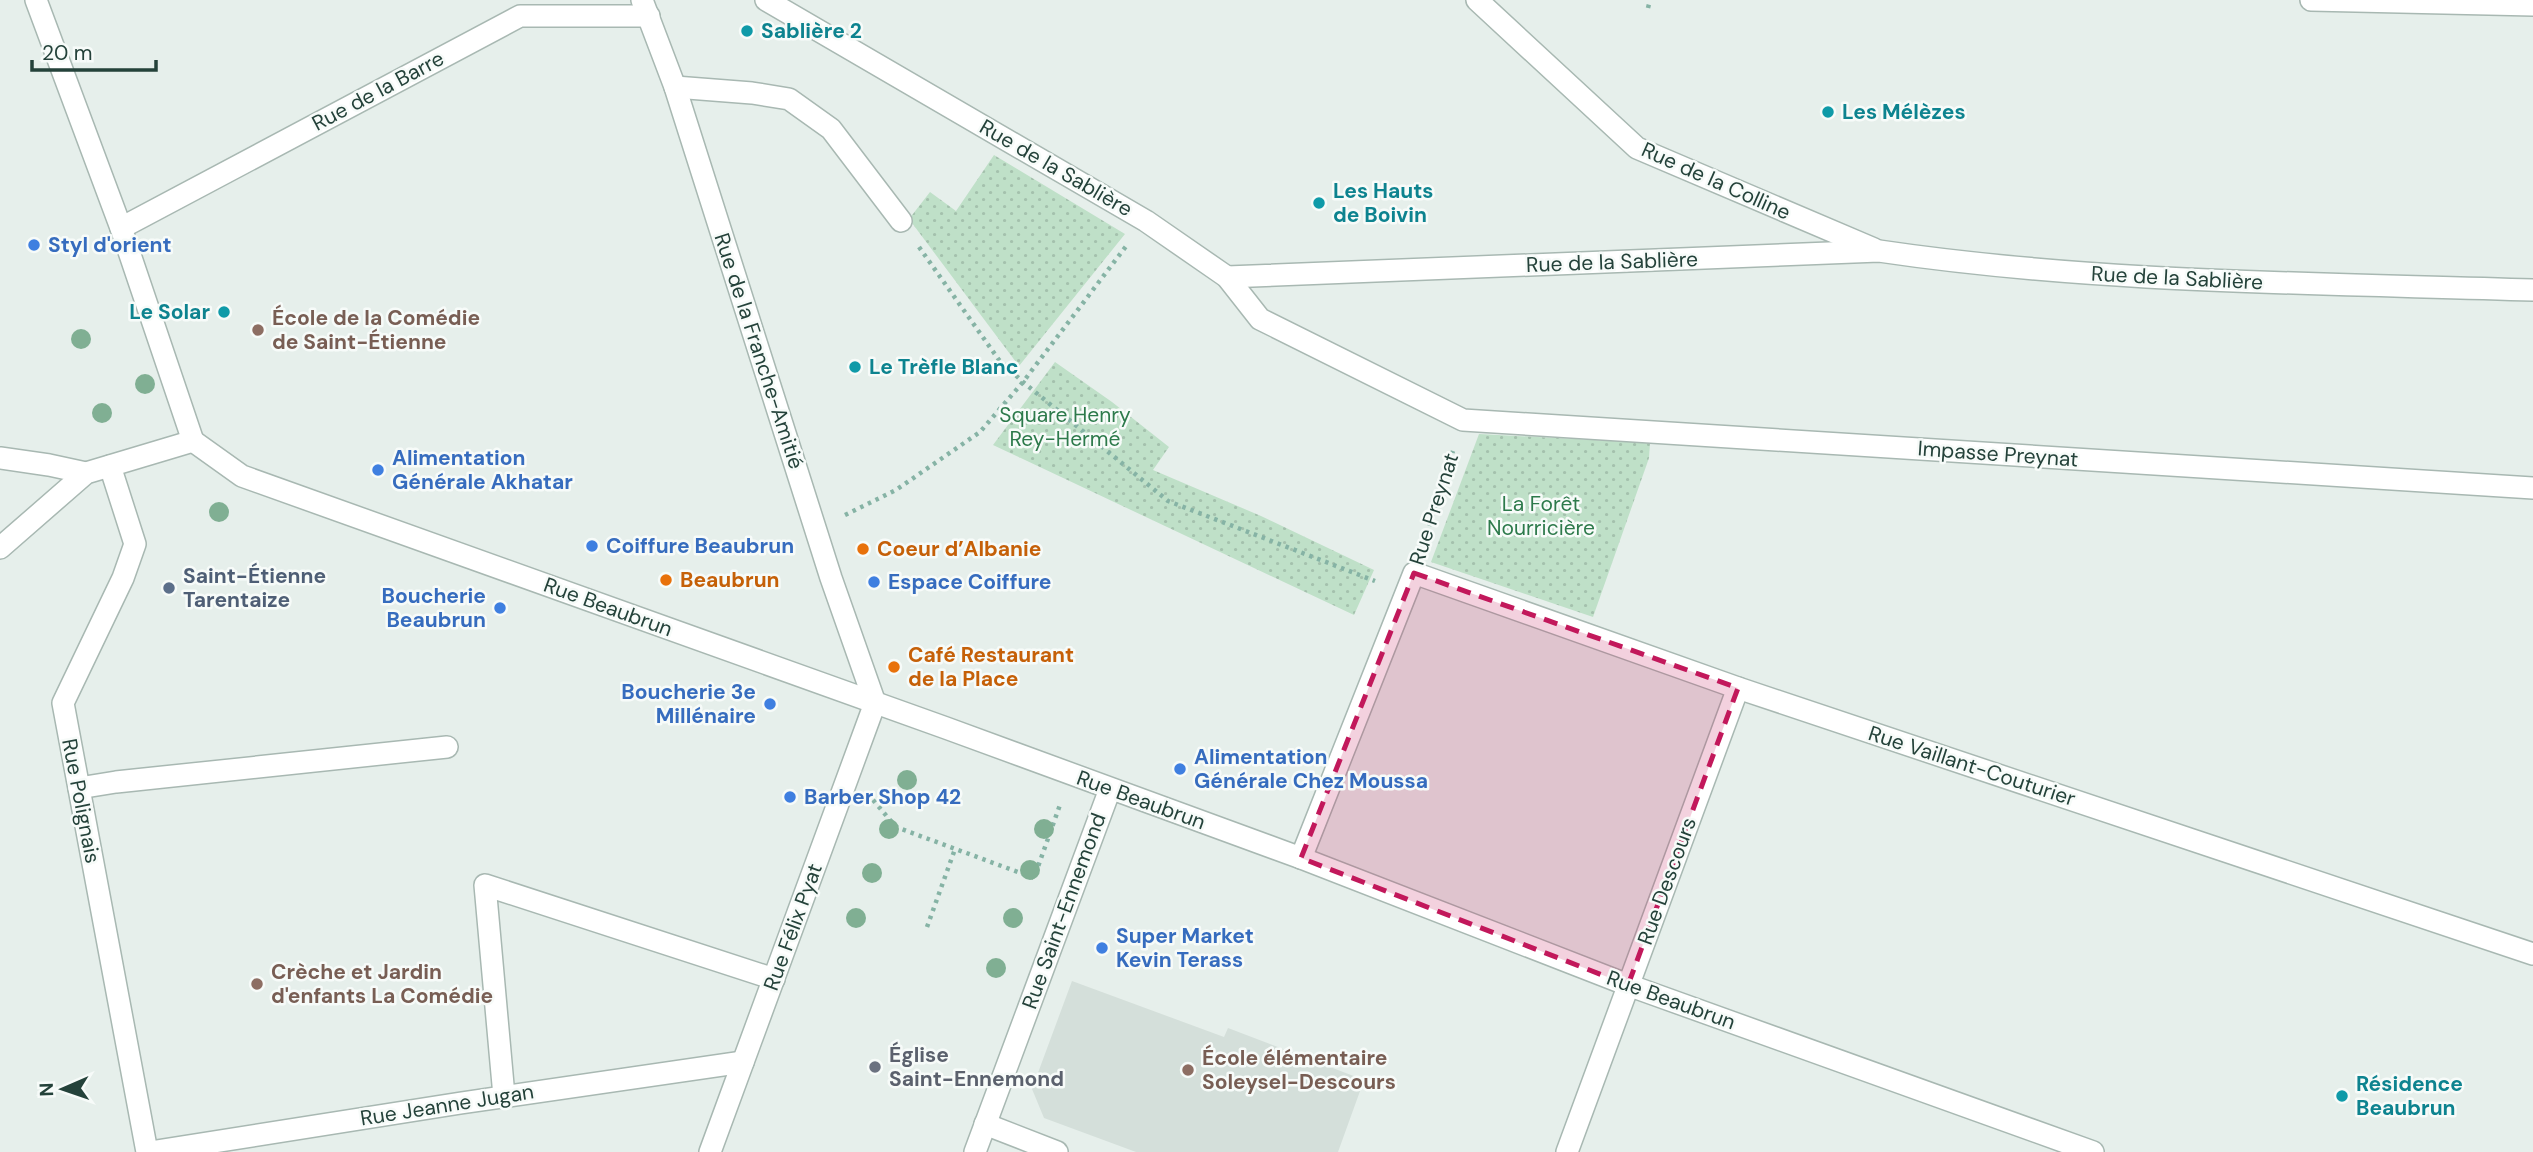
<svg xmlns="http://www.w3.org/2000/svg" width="2533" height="1152" font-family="'DM Sans',sans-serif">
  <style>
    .built { fill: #d4dfda }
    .grass { fill: url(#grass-dots) }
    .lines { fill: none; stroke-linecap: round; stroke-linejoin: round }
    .minor-casing { stroke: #a8b8b2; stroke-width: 24 }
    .path { stroke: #86b3a5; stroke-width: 4.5; stroke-dasharray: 3.5 5; stroke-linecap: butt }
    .minor { stroke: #fff; stroke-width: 21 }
    .tree { fill: #80af93 }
    .marked { fill: #c2185b; fill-opacity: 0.2; stroke: #c2185b; stroke-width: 5; stroke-dasharray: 14 9; stroke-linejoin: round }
    .culture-dot { fill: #0f9aa8; stroke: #f7fbf9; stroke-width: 2.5 }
    .shop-dot { fill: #3f7fe0; stroke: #f7fbf9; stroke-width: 2.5 }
    .education-dot { fill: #8d6e63; stroke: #f7fbf9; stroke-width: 2.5 }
    .food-dot { fill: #e8710a; stroke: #f7fbf9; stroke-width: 2.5 }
    .service-dot { fill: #5c6f8a; stroke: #f7fbf9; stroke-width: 2.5 }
    .worship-dot { fill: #6b7280; stroke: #f7fbf9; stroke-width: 2.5 }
    .labels { text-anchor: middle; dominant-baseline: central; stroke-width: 5; stroke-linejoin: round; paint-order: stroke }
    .culture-label { font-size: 21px; font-weight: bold; fill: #0d838f; stroke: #f7fbf9; text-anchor: start }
    .street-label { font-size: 21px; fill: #24423a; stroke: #f7fbf9 }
    .shop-label { font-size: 21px; font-weight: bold; fill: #366cbe; stroke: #f7fbf9; text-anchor: start }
    .education-label { font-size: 21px; font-weight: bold; fill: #785e54; stroke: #f7fbf9; text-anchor: start }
    .park-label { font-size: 21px; fill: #2d7a4b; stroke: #f7fbf9 }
    .food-label { font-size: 21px; font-weight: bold; fill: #c56008; stroke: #f7fbf9; text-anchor: start }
    .service-label { font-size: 21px; font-weight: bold; fill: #4e5e75; stroke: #f7fbf9; text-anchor: start }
    .worship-label { font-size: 21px; font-weight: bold; fill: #5b616d; stroke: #f7fbf9; text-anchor: start }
  </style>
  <defs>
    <pattern id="grass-dots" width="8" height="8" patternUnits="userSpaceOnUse" patternTransform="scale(1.75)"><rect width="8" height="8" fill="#bfe0c8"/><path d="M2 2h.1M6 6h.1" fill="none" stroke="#a4c1ad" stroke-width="1.8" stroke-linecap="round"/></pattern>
  </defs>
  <rect width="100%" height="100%" fill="#e6efeb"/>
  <path class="built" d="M1072,981L1224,1037L1228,1028L1364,1080L1338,1152H1136L1044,1118L1032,1089Z"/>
  <g class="grass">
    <path d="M994,155L1125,234L1019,366L909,219L930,192L956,211Z"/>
    <path d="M1055,362L1112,402L1169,447L1153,470L1261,516L1374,570L1354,615L993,445Z"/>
    <path d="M1479,434L1650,443L1649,458L1593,617L1431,562Z"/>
  </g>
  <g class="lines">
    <defs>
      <g id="minor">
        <path d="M36,0L121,228L193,441"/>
        <path d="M642,0L675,87L831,578L875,703"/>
        <path d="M766,0L1146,221L1227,277L1260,319L1463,420L2533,488"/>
        <path d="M1477,0L1637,148L1874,249"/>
        <path d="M2311,0L2533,5"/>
        <path d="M675,87L752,93L789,99L831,129L901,221"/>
        <path d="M121,228L520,16H649"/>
        <path d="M1227,277L1879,251C2095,283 2315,283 2533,290"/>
        <path d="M193,441L242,476L946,728L1301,858L1628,985L2093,1152"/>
        <path d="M0,458L49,465L86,473"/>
        <path d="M110,466L135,544L123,578L63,703L147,1152"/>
        <path d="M0,548L86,473L193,441"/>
        <path d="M79,788L116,782L447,747"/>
        <path d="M1301,858L1414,573L1738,688L2533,954"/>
        <path d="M504,1096L485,885L774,979"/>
        <path d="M985,1124L1057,1152"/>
        <path d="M150,1152L461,1103L743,1062"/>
        <path d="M710,1152L875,703"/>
        <path d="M975,1152L1110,789"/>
        <path d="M1567,1152L1738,688"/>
      </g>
    </defs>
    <use href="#minor" class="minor-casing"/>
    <g class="path">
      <path d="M1648,8L1650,0"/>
      <path d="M919,247L999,360L1023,382L1168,501L1375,581"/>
      <path d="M845,515L896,490L980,432L1023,382L1127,245"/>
      <path d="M1424,542L1453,451"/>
      <path d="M873,800L896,827L1034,878L1061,802"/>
      <path d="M927,927L955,849"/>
    </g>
    <use href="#minor" class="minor"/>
  </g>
  <g class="tree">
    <circle cx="81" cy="339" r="10"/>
    <circle cx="145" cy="384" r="10"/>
    <circle cx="102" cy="413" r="10"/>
    <circle cx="219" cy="512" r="10"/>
    <circle cx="907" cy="780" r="10"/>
    <circle cx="889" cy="829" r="10"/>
    <circle cx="1044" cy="829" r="10"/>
    <circle cx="1030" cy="870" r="10"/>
    <circle cx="872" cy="873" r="10"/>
    <circle cx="856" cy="918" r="10"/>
    <circle cx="1013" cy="918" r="10"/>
    <circle cx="996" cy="968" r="10"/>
  </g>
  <path class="marked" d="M1414,573L1738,688L1628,985L1301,858Z"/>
  <g class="culture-dot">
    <circle cx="747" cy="31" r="7"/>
    <circle cx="1828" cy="112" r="7"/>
    <circle cx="1319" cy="203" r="7"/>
    <circle cx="224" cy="312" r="7"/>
    <circle cx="855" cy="367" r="7"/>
    <circle cx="2342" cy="1096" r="7"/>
  </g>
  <g class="shop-dot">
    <circle cx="34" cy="245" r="7"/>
    <circle cx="378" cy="470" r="7"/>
    <circle cx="592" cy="546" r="7"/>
    <circle cx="874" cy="582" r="7"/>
    <circle cx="500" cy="608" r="7"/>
    <circle cx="770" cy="704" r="7"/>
    <circle cx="1180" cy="769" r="7"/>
    <circle cx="790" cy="797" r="7"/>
    <circle cx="1102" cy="948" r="7"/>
  </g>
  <g class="education-dot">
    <circle cx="258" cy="330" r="7"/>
    <circle cx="257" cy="984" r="7"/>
    <circle cx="1188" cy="1070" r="7"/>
  </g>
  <g class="food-dot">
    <circle cx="863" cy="549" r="7"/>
    <circle cx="666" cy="580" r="7"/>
    <circle cx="894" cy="667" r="7"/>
  </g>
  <circle class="service-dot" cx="169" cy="588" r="7"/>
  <circle class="worship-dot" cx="875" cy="1067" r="7"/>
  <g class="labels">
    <g class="culture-label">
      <text x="761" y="31">Sablière 2</text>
      <text x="1842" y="112">Les Mélèzes</text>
      <text x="1333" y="191">Les Hauts<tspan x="1333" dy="24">de Boivin</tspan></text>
      <text x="210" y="312" text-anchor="end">Le Solar</text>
      <text x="869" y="367">Le Trèfle Blanc</text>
      <text x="2356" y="1084">Résidence<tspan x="2356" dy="24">Beaubrun</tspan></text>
    </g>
    <g class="street-label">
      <text transform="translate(378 91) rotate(-28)">Rue de la Barre</text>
      <text transform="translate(1056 168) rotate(30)">Rue de la Sablière</text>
      <text transform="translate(1716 181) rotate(24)">Rue de la Colline</text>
      <text transform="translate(1612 262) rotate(-2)">Rue de la Sablière</text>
      <text transform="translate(2177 278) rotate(3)">Rue de la Sablière</text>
      <text transform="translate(759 351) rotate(72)">Rue de la Franche-Amitié</text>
      <text transform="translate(1998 454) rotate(4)">Impasse Preynat</text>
      <text transform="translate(1434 509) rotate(-72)">Rue Preynat</text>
      <text transform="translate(608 607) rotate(20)">Rue Beaubrun</text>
      <text transform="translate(1972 766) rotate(18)">Rue Vaillant-Couturier</text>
      <text transform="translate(1141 800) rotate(20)">Rue Beaubrun</text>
      <text transform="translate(81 801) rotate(79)">Rue Polignais</text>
      <text transform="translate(1667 881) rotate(-70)">Rue Descours</text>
      <text transform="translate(1064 911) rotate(-70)">Rue Saint-Ennemond</text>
      <text transform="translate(793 927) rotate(-70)">Rue Félix Pyat</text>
      <text transform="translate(1671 1000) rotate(20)">Rue Beaubrun</text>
      <text transform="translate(447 1105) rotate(-9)">Rue Jeanne Jugan</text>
    </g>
    <g class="shop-label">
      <text x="48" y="245">Styl d'orient</text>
      <text x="392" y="458">Alimentation<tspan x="392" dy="24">Générale Akhatar</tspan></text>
      <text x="606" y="546">Coiffure Beaubrun</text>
      <text x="888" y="582">Espace Coiffure</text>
      <text x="486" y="596" text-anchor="end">Boucherie<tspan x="486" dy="24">Beaubrun</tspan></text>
      <text x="756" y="692" text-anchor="end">Boucherie 3e<tspan x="756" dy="24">Millénaire</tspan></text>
      <text x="1194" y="757">Alimentation<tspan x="1194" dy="24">Générale Chez Moussa</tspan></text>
      <text x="804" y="797">Barber Shop 42</text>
      <text x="1116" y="936">Super Market<tspan x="1116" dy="24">Kevin Terass</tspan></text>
    </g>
    <g class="education-label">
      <text x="272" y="318">École de la Comédie<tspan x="272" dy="24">de Saint-Étienne</tspan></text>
      <text x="271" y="972">Crèche et Jardin<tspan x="271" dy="24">d'enfants La Comédie</tspan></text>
      <text x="1202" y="1058">École élémentaire<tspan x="1202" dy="24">Soleysel-Descours</tspan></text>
    </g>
    <g class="park-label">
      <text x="1065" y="415">Square Henry<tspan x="1065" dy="24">Rey-Hermé</tspan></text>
      <text x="1541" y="504">La Forêt<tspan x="1541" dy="24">Nourricière</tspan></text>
    </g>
    <g class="food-label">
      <text x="877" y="549">Coeur d’Albanie</text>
      <text x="680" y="580">Beaubrun</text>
      <text x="908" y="655">Café Restaurant<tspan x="908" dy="24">de la Place</tspan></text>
    </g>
    <g class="service-label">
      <text x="183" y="576">Saint-Étienne<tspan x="183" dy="24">Tarentaize</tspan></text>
    </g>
    <g class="worship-label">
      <text x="889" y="1055">Église<tspan x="889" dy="24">Saint-Ennemond</tspan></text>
    </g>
  </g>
  <g transform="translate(63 1089) rotate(268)" stroke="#f7fbf9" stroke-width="5" paint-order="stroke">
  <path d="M0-5L12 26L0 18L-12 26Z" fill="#24423a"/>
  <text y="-10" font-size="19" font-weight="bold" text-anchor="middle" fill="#24423a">N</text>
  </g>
  <path d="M32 60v10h124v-10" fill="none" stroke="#24423a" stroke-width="3.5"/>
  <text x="42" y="60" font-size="21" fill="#24423a" stroke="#f7fbf9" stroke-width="5" paint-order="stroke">20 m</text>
</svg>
